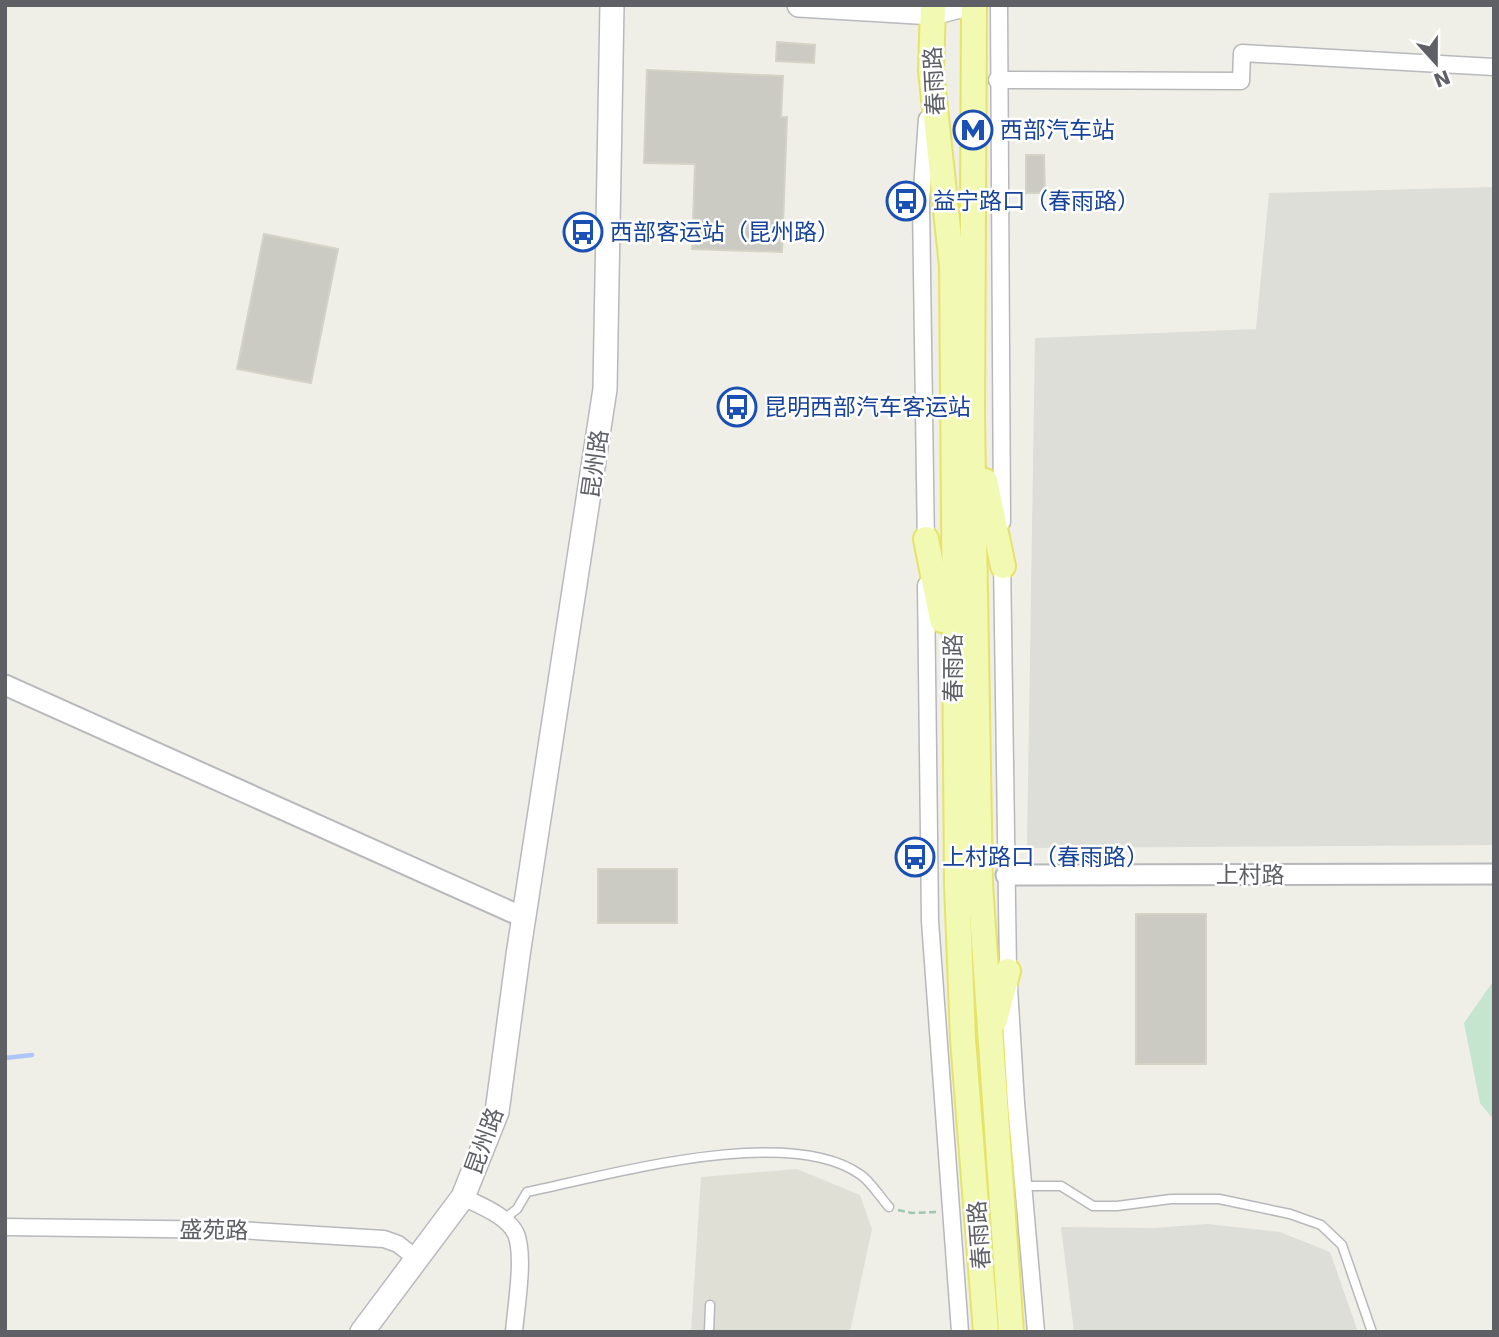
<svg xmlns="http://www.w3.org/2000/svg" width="1499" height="1337" font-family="'DejaVu Sans','Noto Sans SC',sans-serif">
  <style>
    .industrial { fill: #deded9 }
    .education { fill: #dfdfd5 }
    .green { fill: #c6e5ce }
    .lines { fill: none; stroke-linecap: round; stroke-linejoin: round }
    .stream { stroke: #aec5f8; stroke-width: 4.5 }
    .building { fill: #cbcac3; stroke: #d4d3c6; stroke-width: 2 }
    .service-casing { stroke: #b7b8bc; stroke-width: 11 }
    .minor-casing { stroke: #b7b8bc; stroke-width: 19 }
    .tertiary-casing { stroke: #b7b8bc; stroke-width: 23 }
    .secondary-casing { stroke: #b8b9bf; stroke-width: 26 }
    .primary-casing { stroke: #e6e369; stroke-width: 28 }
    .path { stroke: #9fc5b3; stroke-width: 2.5; stroke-dasharray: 7 3.5; stroke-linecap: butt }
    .service { stroke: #fff; stroke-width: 8 }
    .minor { stroke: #fff; stroke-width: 16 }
    .tertiary { stroke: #fff; stroke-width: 19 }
    .secondary { stroke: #fff; stroke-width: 23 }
    .primary { stroke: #f2f9b3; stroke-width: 24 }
    .labels { text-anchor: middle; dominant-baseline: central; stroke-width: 5; stroke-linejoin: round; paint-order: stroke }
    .street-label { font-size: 23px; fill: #5e6066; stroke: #fff }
    .transit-label { font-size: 23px; fill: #164399; stroke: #fff; text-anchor: start }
  </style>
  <rect width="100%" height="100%" fill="#efefe7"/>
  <g class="industrial">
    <path d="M1494,187V845L1027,848L1035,338L1256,329L1269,193Z"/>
    <path d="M1207,1224L1280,1232L1330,1252L1358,1332H1074L1061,1227L1155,1228Z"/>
  </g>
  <path class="education" d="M797,1169L860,1195L872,1229L850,1332H691L701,1177Z"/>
  <path class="green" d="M1494,980V1120L1480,1103L1464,1023Z"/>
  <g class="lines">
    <path class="stream" d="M5,1058L32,1055"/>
  </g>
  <g class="building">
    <path d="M777,42L815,45L814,63L776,61Z"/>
    <path d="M647,70L783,76L781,117H787L782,252L692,249L695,164L644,163Z"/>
    <path d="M1026,155H1044L1045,193H1026Z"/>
    <path d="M264,234L338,249L311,383L237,369Z"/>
    <rect x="598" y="869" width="79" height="54"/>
    <rect x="1136" y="914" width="70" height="150"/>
  </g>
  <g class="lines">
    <defs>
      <g id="service">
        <path d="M1024,1186H1061L1093,1206H1117L1171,1199H1219L1290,1214L1321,1225L1342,1245L1372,1332"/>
        <path d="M504,1219L517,1209L527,1192C609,1175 789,1123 861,1175C871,1182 880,1197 889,1207"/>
        <path d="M709,1332L710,1305"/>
      </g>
      <g id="minor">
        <path d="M999,5L1002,522"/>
        <path d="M997,80L1241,81L1242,53L1494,67"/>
        <path d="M926,548L921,203L927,119"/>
        <path d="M1002,558L1008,971L1016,1103L1036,1332"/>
        <path d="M926,585L930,921L960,1332"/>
        <path d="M463,1197C479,1205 508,1216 516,1234C525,1256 516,1307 514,1332"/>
        <path d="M5,1227L239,1230L384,1239L398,1244L417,1259"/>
      </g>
      <g id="tertiary">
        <path d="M5,685L525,918"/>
        <path d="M1006,875L1494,874"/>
      </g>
      <g id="secondary">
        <path d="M799,5L933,13L964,5"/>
        <path d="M362,1332L463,1197L497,1112L518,955L605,389L612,5"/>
      </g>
      <g id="primary">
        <path d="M933,5L931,71L952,266L957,884L963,1039L986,1332"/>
        <path d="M974,5L972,418L980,884L1011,1332"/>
        <path d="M985,481L1003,566"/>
        <path d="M926,539L942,620"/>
        <path d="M995,1020L1008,971"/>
      </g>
    </defs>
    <use href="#service" class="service-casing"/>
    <use href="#minor" class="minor-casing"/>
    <use href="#tertiary" class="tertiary-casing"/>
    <use href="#secondary" class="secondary-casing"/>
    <use href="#primary" class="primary-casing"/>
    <path class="path" d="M898,1210L912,1213L936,1212"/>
    <use href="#service" class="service"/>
    <use href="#minor" class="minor"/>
    <use href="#tertiary" class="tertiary"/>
    <use href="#secondary" class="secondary"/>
    <use href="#primary" class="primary"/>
  </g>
  <defs>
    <symbol id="metro-ring" viewBox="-11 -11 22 22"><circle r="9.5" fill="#fff" stroke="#1a4fb4" stroke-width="1.5"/><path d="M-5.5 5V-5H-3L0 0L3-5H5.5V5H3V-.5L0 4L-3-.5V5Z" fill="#1a4fb4"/></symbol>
    <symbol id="bus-ring" viewBox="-11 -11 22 22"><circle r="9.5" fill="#fff" stroke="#1a4fb4" stroke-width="1.5"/><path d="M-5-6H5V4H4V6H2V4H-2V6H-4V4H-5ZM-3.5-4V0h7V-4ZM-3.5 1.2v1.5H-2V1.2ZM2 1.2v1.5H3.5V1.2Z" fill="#1a4fb4"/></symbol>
  </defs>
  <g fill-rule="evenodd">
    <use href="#metro-ring" x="951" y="108" width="44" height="44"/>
    <use href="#bus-ring" x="884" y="179" width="44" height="44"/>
    <use href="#bus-ring" x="561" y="210" width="44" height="44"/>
    <use href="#bus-ring" x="715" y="385" width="44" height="44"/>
    <use href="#bus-ring" x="893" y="835" width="44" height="44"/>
  </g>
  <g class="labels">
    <g class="street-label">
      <text transform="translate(934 81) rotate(-93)">春雨路</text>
      <text transform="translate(595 464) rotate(-82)">昆州路</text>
      <text transform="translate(953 668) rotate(-90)">春雨路</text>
      <text x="1250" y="875">上村路</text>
      <text transform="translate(484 1141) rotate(-70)">昆州路</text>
      <text transform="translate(214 1230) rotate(1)">盛苑路</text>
      <text transform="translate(979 1235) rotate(-94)">春雨路</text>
    </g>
    <g class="transit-label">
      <text x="1000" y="130">西部汽车站</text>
      <text x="933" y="201">益宁路口（春雨路）</text>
      <text x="610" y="232">西部客运站（昆州路）</text>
      <text x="764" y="407">昆明西部汽车客运站</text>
      <text x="942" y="857">上村路口（春雨路）</text>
    </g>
  </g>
  <rect width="1499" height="1337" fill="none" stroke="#5e6066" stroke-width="14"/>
  <g transform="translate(1436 63) rotate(159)" stroke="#ffffff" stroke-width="5" paint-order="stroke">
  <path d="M0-5L12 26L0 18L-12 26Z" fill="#5e6066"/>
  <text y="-10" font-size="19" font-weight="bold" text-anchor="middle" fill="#5e6066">N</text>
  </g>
</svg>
